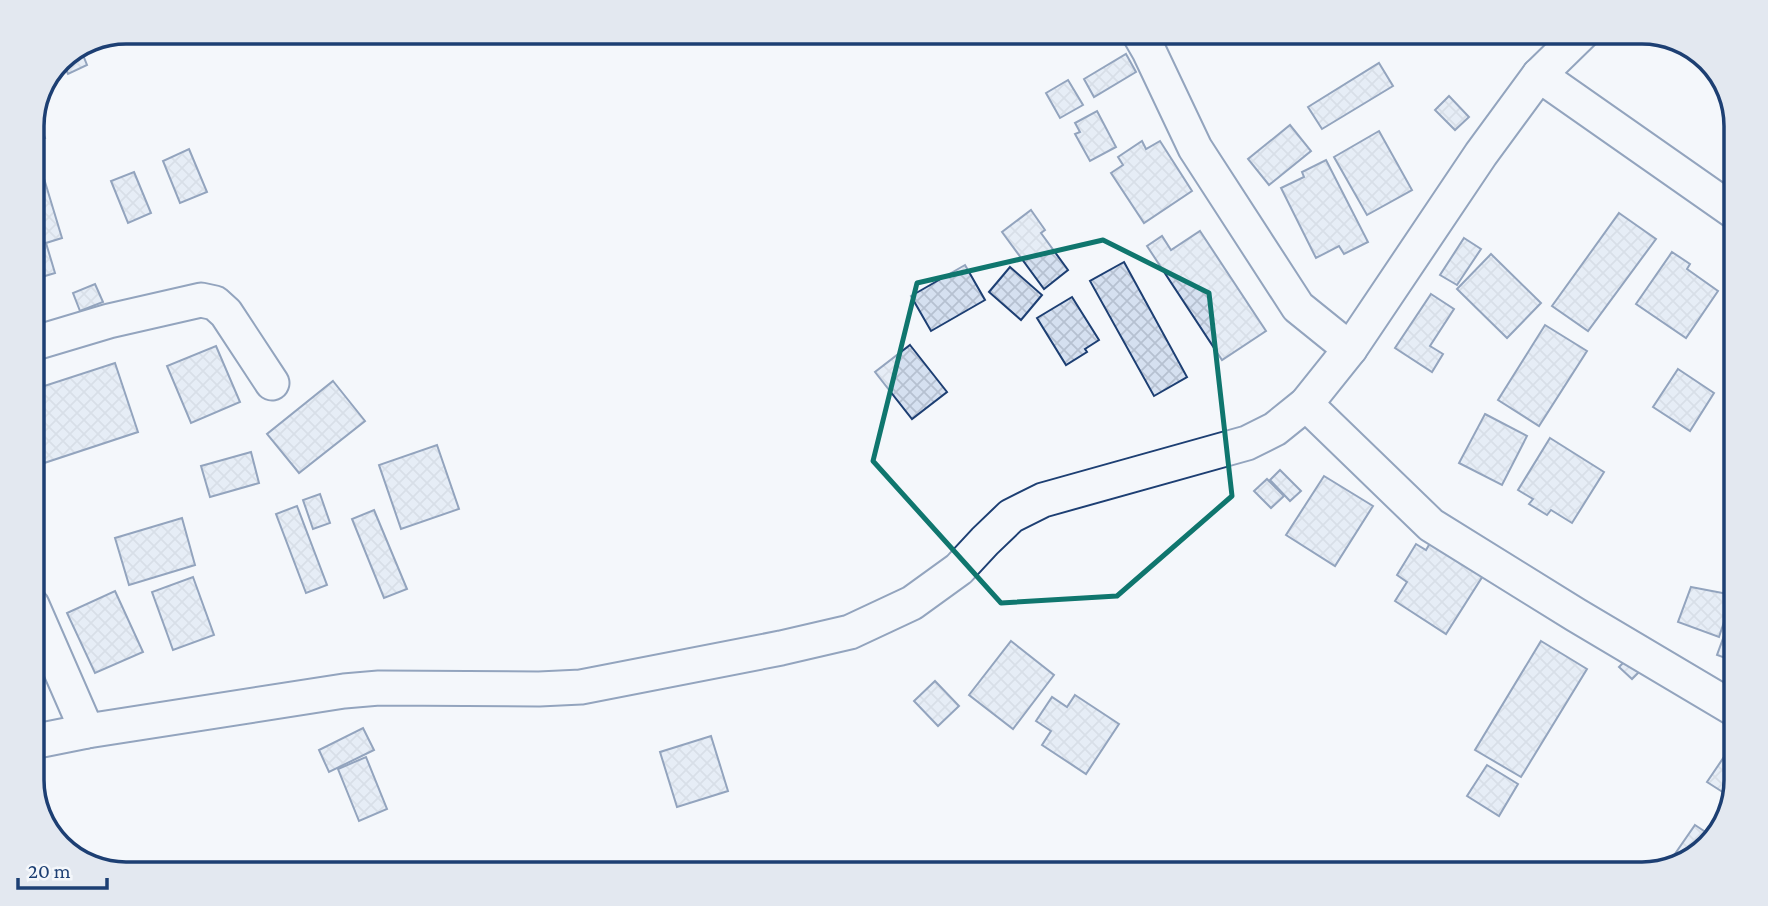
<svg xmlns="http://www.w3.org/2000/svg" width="1768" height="906" font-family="'Crimson Pro',serif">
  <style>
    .building { fill: url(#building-cross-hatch); stroke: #1d3f73; stroke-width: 2 }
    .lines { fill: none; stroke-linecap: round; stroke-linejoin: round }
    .minor-casing { stroke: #1d3f73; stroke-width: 37 }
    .minor { stroke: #f4f7fb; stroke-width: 33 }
    .marked { fill: none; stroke: #0f766e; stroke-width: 5; stroke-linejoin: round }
    .rim { fill: none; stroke: #1d3f73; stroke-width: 3.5 }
  </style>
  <defs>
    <pattern id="building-cross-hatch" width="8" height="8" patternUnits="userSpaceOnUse" patternTransform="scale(1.75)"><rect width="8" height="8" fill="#d5e0f0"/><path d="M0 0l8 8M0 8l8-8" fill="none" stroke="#b6c1d1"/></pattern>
  </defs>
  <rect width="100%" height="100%" fill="#f4f7fb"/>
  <g class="building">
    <path d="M1188,32H1212L1192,41Z"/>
    <path d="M81,50L87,65L68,74L61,58Z"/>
    <path d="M1126,54L1136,72L1094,97L1084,79Z"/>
    <path d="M1379,63L1393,86L1322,129L1308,107Z"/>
    <path d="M1068,80L1083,105L1060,118L1046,93Z"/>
    <path d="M1449,96L1469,117L1455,130L1435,110Z"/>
    <path d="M1097,111L1116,147L1090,161L1075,134L1080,132L1075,123Z"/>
    <path d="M35,113L45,138L32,143V120Z"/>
    <path d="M1290,125L1311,151L1269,185L1248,159Z"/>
    <path d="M1379,131L1412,190L1367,215L1334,157Z"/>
    <path d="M1142,141L1146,149L1160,141L1192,191L1144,223L1111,173L1123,165L1118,157Z"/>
    <path d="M189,149L207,192L180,203L163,161Z"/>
    <path d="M1326,160L1368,242L1344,254L1339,246L1316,258L1281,188L1304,177L1302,172Z"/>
    <path d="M39,162L62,238L46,243L55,273L32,280V164Z"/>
    <path d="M134,172L151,213L128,223L111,181Z"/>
    <path d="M1031,210L1045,230L1041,233L1068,270L1044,289L1002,232Z"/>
    <path d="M1619,213L1656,239L1588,331L1552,306Z"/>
    <path d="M1200,231L1266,331L1222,360L1147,246L1162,236L1171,250Z"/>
    <path d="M1464,238L1481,249L1457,285L1440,275Z"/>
    <path d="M1672,252L1690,264L1687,269L1718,291L1686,338L1636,304Z"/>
    <path d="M1491,254L1541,303L1507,338L1457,289Z"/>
    <path d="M1124,262L1187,377L1154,396L1090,281Z"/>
    <path d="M965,265L985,300L931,331L911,296Z"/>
    <path d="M1010,267L1042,295L1021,320L989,292Z"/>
    <path d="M95,284L103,302L80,311L73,293Z"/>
    <path d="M1431,294L1454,309L1430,346L1443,354L1432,372L1395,348Z"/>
    <path d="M1072,297L1099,340L1085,349L1087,352L1066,365L1037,318Z"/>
    <path d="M1545,325L1587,351L1539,426L1498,400Z"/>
    <path d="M910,345L947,392L912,419L875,372Z"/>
    <path d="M216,346L240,402L191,423L167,366Z"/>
    <path d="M115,363L138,432L32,467V390Z"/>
    <path d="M1678,369L1714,393L1690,431L1653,407Z"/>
    <path d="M333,381L365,421L299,473L267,434Z"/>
    <path d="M1485,414L1527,436L1502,485L1459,463Z"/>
    <path d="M1550,438L1604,472L1572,523L1551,510L1547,515L1529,504L1533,499L1518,490Z"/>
    <path d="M437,445L459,509L401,529L379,465Z"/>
    <path d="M251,452L259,483L210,497L201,466Z"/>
    <path d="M1280,470L1301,491L1290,501L1270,480Z"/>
    <path d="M1324,476L1373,506L1335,566L1286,535Z"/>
    <path d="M1267,479L1284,496L1271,508L1254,491Z"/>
    <path d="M320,494L330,523L313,529L303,500Z"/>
    <path d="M297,506L327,585L306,593L276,514Z"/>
    <path d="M374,510L407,589L384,598L352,519Z"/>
    <path d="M182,518L195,565L129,585L115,538Z"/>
    <path d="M1433,538L1486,571L1446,634L1395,601L1407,582L1397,575L1416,544L1426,550Z"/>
    <path d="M193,577L214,635L173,650L152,592Z"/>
    <path d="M1691,587L1733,595L1719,637L1678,622Z"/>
    <path d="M115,591L143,652L95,673L67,613Z"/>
    <path d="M1736,603V646L1731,660L1717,655Z"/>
    <path d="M1011,641L1054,675L1013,729L969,695Z"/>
    <path d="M1541,641L1587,669L1521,777L1475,750Z"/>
    <path d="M1631,655L1644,667L1632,679L1619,667Z"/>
    <path d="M935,681L959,706L938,726L914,701Z"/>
    <path d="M1075,695L1119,724L1086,774L1042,745L1051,731L1036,721L1052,697L1067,707Z"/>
    <path d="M363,728L374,750L329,772L319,750Z"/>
    <path d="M711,736L728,791L677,807L660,752Z"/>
    <path d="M1730,748L1736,752V780L1732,798L1707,782Z"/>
    <path d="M366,757L387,809L359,821L338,769Z"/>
    <path d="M1487,765L1518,784L1499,816L1467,796Z"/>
    <path d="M1695,825L1713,837L1694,859L1675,865L1670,861Z"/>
  </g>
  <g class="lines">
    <defs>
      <g id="minor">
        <path d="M1138,32L1149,51L1195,148L1298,307L1350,349"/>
        <path d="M1539,75L1736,213"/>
        <path d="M32,344L109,321L201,300L215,303L226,313L272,383"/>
        <path d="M1306,404L1431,525L1576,615L1736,710"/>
        <path d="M32,605L87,731"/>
        <path d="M32,742L87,731L344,691L379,688L539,689L581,687L781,648L850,632L912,603L959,569L985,541L1011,516L1043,500L1247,443L1275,429L1306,404L1350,349L1481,154L1539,75L1583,32"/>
      </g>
    </defs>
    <use href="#minor" class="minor-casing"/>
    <use href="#minor" class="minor"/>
  </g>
  <path d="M0 0H1768V906H0ZM1103,240L1209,293L1232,496L1117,596L1001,603L873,461L917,283Z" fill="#f4f7fb" fill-opacity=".55" fill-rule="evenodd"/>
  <path class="marked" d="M1103,240L1209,293L1232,496L1117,596L1001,603L873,461L917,283Z"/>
  <path d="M0 0H1768V906H0ZM126 44H1642A82 82 0 0 1 1724 126V780A82 82 0 0 1 1642 862H126A82 82 0 0 1 44 780V126A82 82 0 0 1 126 44Z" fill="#e3e8f0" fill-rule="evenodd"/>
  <path class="rim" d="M126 44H1642A82 82 0 0 1 1724 126V780A82 82 0 0 1 1642 862H126A82 82 0 0 1 44 780V126A82 82 0 0 1 126 44Z"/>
  <path d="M18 878v10h89v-10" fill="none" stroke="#1d3f73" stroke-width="3.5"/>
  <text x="28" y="878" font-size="21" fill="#1d3f73" stroke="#f4f7fb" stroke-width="5" paint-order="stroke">20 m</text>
</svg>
